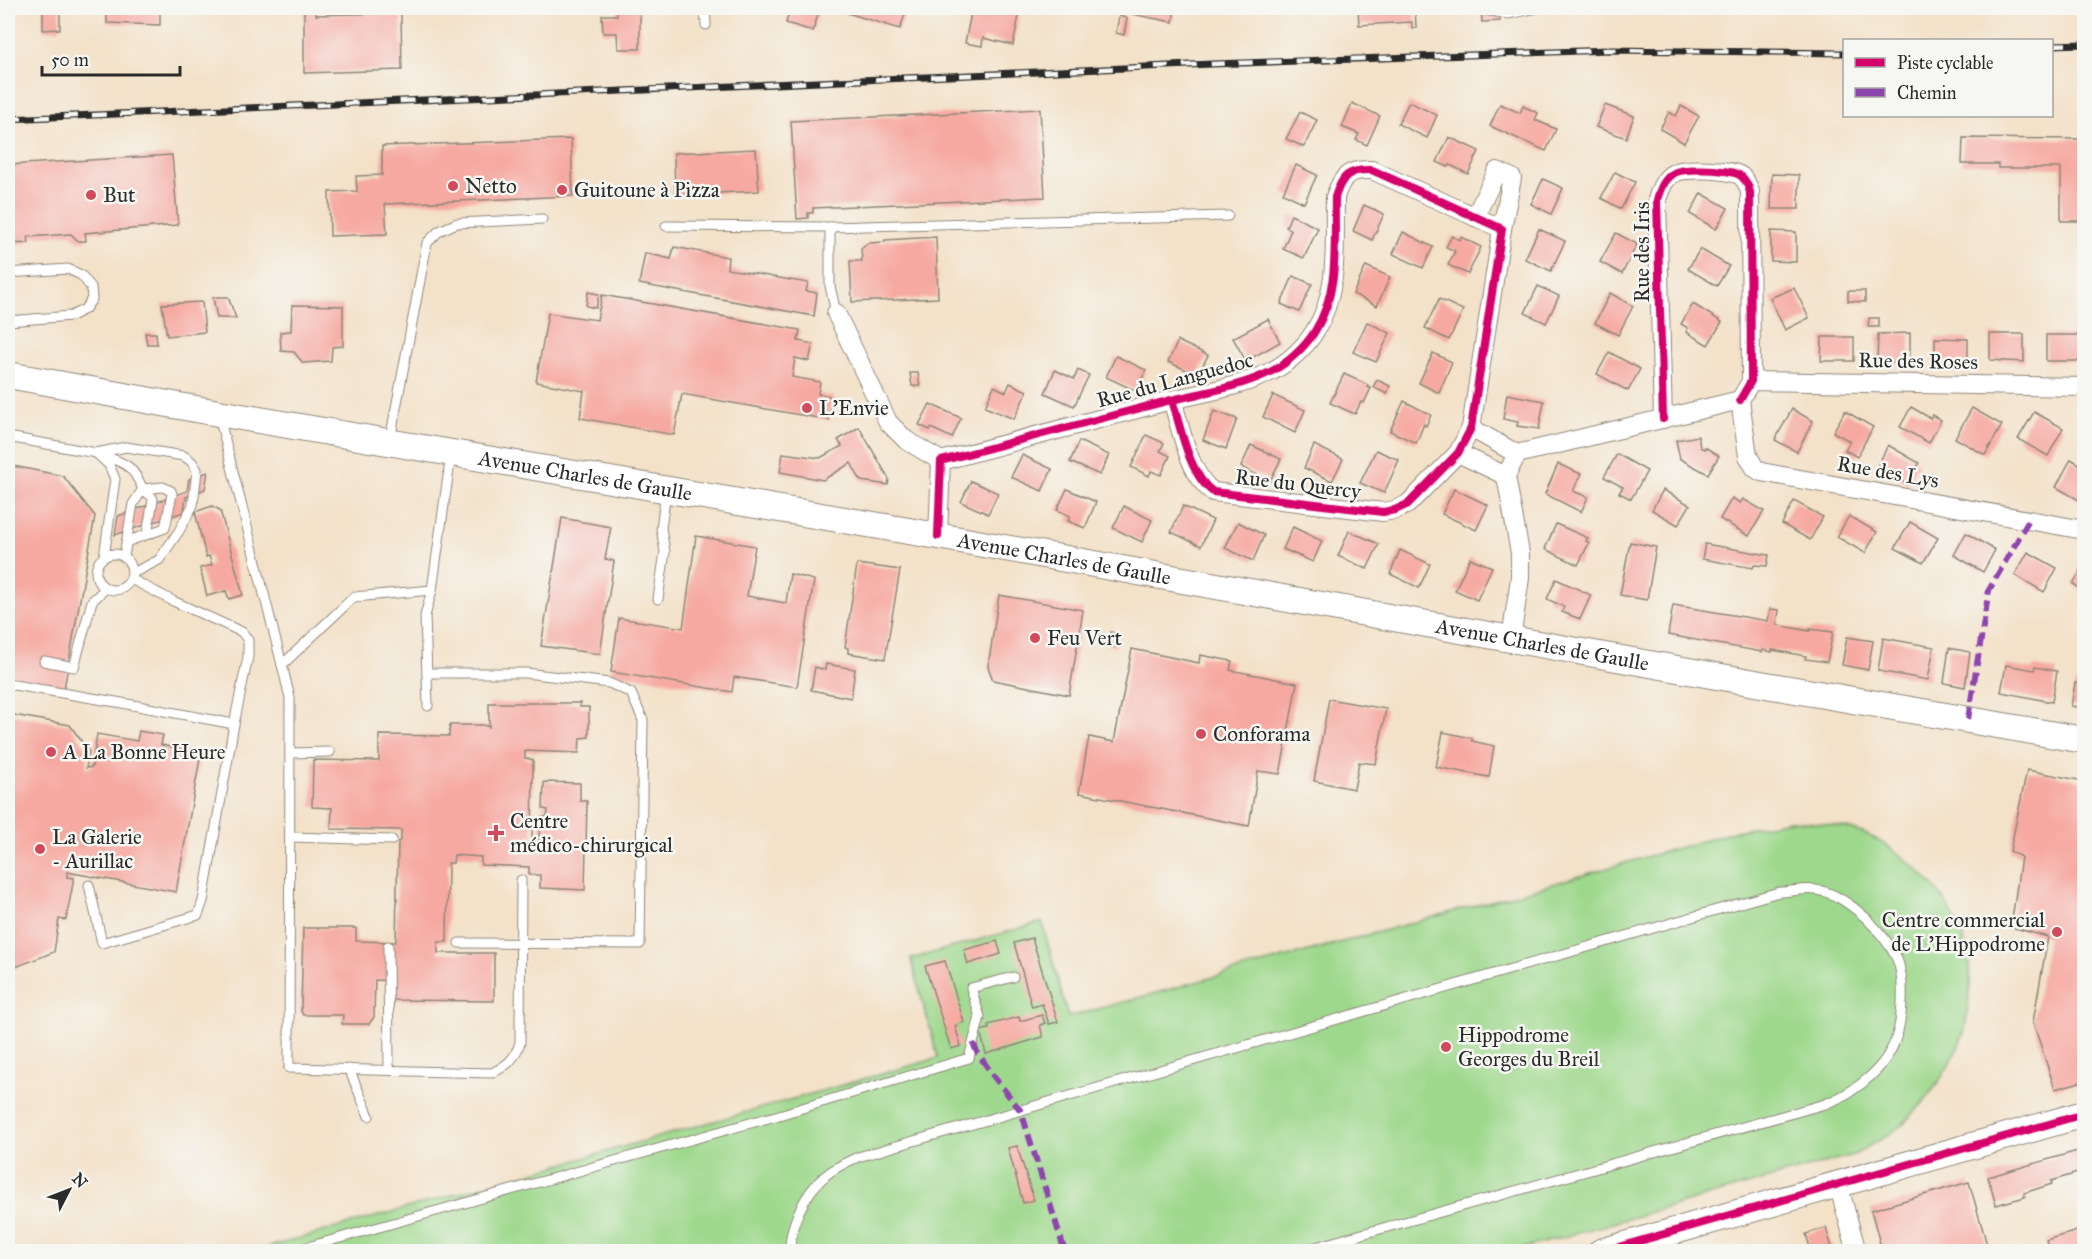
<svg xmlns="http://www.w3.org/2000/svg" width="2092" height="1259" font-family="'IM FELL Great Primer',serif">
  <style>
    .green { fill: #9ed88c; stroke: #64825c; stroke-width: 1.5 }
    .building { fill: #f6a9a0 }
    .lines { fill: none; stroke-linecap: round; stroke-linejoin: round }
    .lane-casing { stroke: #8f867a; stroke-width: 11 }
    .street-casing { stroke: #8f867a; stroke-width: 20 }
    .secondary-casing { stroke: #8f867a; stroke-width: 28 }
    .lane { stroke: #fff; stroke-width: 9 }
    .street { stroke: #fff; stroke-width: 18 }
    .secondary { stroke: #fff; stroke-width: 26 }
    .rail-casing { stroke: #2b2b2b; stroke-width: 7 }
    .rail { stroke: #f6f6f2; stroke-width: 4.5; stroke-dasharray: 14; stroke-linecap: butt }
    .quiet { stroke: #8e44ad; stroke-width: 6; stroke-dasharray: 12 6; stroke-linecap: butt }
    .cycleway-casing { stroke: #f6f6f2; stroke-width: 11 }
    .cycleway { stroke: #d6006c; stroke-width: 8 }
    .poi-dot { fill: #d1495b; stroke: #f6f6f2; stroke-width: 2 }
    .labels { text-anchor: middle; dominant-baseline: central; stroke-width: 5; stroke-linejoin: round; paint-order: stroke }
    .poi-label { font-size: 21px; fill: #2b2b2b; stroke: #f6f6f2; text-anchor: start }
    .street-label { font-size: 21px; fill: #2b2b2b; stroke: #f6f6f2 }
  </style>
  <rect width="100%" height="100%" fill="#f6f6f2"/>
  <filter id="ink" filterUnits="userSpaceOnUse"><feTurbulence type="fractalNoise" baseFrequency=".0167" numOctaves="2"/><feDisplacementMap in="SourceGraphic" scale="12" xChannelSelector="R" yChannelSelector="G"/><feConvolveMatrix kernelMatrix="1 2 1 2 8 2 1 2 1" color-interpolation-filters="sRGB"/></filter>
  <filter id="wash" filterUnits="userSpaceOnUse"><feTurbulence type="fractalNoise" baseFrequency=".008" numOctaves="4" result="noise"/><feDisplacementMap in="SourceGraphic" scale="24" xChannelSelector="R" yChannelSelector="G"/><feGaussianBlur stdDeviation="1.35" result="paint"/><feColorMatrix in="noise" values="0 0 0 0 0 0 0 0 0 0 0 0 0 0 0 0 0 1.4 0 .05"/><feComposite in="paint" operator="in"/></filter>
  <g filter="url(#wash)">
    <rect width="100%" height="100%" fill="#f3e1c8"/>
    <path class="green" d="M1790,821C1813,822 1835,824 1857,831C1871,835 1885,844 1897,853C1950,890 1980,948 1967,1013C1966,1020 1966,1028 1963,1035C1951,1068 1923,1109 1895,1130C1883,1139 1869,1146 1856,1154L1514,1251L251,1252L938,1058L911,959L1042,922L1068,1017L1510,896L1740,830Z"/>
    <g id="blocks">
      <g class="building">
        <path d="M43,8H60V29L43,30Z"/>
        <path d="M107,8H160V25L107,23Z"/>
        <path d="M304,8H316V15L401,13L402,70L304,73Z"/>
        <path d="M617,8H640V49H618L617,33H603L602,15H617Z"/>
        <path d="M790,8H820L813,31L786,23Z"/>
        <path d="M831,8H907L900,29Z"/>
        <path d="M972,8H1035L1034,13L1020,11L1013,45L983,38L982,46L965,43Z"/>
        <path d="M1119,8H1175L1173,22L1131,14V11Z"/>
        <path d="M1358,8H1415L1416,28L1412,29V22L1359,25Z"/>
        <path d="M1481,8H1500V21L1482,22Z"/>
        <path d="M1119,16L1127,18L1124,35L1116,33Z"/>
        <path d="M1409,102L1437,115L1427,138L1398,124Z"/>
        <path d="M1352,103L1380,116L1367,145L1356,140L1359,134L1342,127Z"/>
        <path d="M1500,104L1520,113L1523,106L1538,113L1535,120L1556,129L1546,151L1490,126Z"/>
        <path d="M1605,105L1634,116L1626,138L1596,127Z"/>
        <path d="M1681,106L1699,116L1684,143L1660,129L1669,112L1676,116Z"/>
        <path d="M1040,109L1045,197L813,208V213H808V218L797,219L791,121Z"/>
        <path d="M1300,112L1317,120L1304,147L1286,139Z"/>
        <path d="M1449,137L1479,151L1468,174L1450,165L1448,167L1437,162Z"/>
        <path d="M1963,138L2084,139V221H2061V168H1998V164H1962Z"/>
        <path d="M571,139L573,196L385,204L387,234L330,236L329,192L357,191L356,176L382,175V146Z"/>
        <path d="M756,149L759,191L675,195L674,153Z"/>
        <path d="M172,155L178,225L85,233L86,241H78L71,234L28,237L29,243L8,244V165Z"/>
        <path d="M1296,165L1317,175L1304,203L1283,193Z"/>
        <path d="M1615,172L1635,182L1621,209L1601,198Z"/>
        <path d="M1772,174L1799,175V209H1771Z"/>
        <path d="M1543,179L1563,188L1551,214L1531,204Z"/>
        <path d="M1701,193L1728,208L1716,229L1690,214Z"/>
        <path d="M1364,205L1384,214L1372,240L1353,231Z"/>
        <path d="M1291,215L1318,228L1304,258L1283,249L1291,230L1286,227Z"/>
        <path d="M1539,229L1565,241L1551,271L1525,259Z"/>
        <path d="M1771,231L1796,232V262L1771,261Z"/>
        <path d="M1403,232L1433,247L1423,268L1393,254Z"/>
        <path d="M1616,233L1637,244L1622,274L1600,262Z"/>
        <path d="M1452,236L1460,240L1461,237L1481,247L1468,274L1448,265L1455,251L1446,247Z"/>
        <path d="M936,237L938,298L852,302L850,261H862L861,249L868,243L885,242V240Z"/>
        <path d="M674,247L728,257L727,269L808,283L806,291L817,293L814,316L639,284L645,253L671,259Z"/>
        <path d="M1700,249L1729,266L1717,286L1688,269Z"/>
        <path d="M1366,266L1390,277L1377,306L1353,294Z"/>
        <path d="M1293,276L1312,284L1299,312L1281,304Z"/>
        <path d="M1538,286L1559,296L1546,323L1525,313Z"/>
        <path d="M1794,288L1809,318L1785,330L1770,298Z"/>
        <path d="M1848,291H1865V302L1848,301Z"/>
        <path d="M588,292L599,294L596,308L586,306Z"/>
        <path d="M1610,293L1633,306L1618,335L1595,323Z"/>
        <path d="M602,295L800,330L798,341L813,344L809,361L795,358L792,377L820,382L818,394L833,397L829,420L682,394L674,435L580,418L584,391L536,382L548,313L597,320Z"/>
        <path d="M213,297H228L236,318H217Z"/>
        <path d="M1439,299L1463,310L1449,340L1425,328Z"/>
        <path d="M202,302L205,332L167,336L162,304Z"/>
        <path d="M1693,304L1722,322L1708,345L1686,332L1688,328L1681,324Z"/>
        <path d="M292,305L343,306V346L332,347L331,361L303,363L294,352L281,351L280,332L291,331Z"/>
        <path d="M1869,318H1879V327H1868Z"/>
        <path d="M1268,319L1280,342L1246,361L1233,338Z"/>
        <path d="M1367,322L1390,333L1376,362L1353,352Z"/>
        <path d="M145,333H156L157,344H147Z"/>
        <path d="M1910,333V363H1877L1878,334Z"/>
        <path d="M1990,334H2024V362L1990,360Z"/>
        <rect x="2046" y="335" width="34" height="26"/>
        <path d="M1822,337H1854V361H1821Z"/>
        <path d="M1935,338L1968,339V363H1935Z"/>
        <path d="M1178,341L1208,355L1198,375L1168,362Z"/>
        <path d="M1609,352L1640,369L1628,391L1597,374Z"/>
        <path d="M1433,353L1452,362L1439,393L1419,383Z"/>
        <path d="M1116,356L1146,370L1136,391L1106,377Z"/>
        <path d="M1055,370L1074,379L1078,370L1089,375L1074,406L1045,393Z"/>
        <path d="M910,373H918L920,386H912Z"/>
        <path d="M1344,374L1368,385L1367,387L1371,388L1364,403L1361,402L1355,414L1330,403Z"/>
        <path d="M1377,380L1390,386L1387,394L1373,387Z"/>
        <path d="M1010,383L1027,391L1014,419L985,407L994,386L1006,392Z"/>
        <path d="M1507,394L1544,401L1539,429L1517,426L1518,422L1503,419Z"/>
        <path d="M1273,395L1305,410L1295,433L1263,417Z"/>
        <path d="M1404,401L1431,415L1426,426L1424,424L1416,443L1390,431Z"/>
        <path d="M930,404L961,418L952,438L931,428L930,430L919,425Z"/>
        <path d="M1911,407L1930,418L1932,415L1941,420L1929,443L1900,427Z"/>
        <path d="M1972,408L2002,425L1985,455L1955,438Z"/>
        <path d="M1792,409L1813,421L1797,452L1775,440Z"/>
        <path d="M1214,411L1237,419L1226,449L1203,440Z"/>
        <path d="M1845,411L1873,427L1857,457L1845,450L1850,441L1833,432Z"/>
        <path d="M2034,412L2063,428L2048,456L2018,439Z"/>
        <path d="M859,427L889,479L888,485L861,481L851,463L823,480L780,472L783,453L820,458L842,446L838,440Z"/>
        <path d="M1146,435L1164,443L1160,451L1170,456L1161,475L1151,471L1149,476L1131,467Z"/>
        <path d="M1698,436L1700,447L1704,449L1705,447L1719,456L1708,474L1680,459L1676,440Z"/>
        <path d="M1079,441L1109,455L1100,475L1070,462Z"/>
        <path d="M1251,445L1281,459L1270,481L1241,467Z"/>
        <path d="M1314,445L1343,459L1332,481L1304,468Z"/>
        <path d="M1888,445L1919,463L1908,484L1877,467Z"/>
        <path d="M1376,450L1399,460L1384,493L1360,483Z"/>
        <path d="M1617,454L1647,471L1631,499L1619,493L1623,487L1604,477Z"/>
        <path d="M1022,455L1052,469L1042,491L1011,477Z"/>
        <path d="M2071,459L2084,467V503L2056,487Z"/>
        <path d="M1558,464L1581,474L1573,491L1588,497L1581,512L1545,494Z"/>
        <path d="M8,465L63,476L95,516L64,689L8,680Z"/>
        <path d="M208,472L205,489L186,497L184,512L115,535L118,516L187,491L189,479Z"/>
        <path d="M971,481L998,493L988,514L961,502Z"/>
        <path d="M1067,489L1096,502L1085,528L1068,521L1070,516L1057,510Z"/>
        <path d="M1454,489L1488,505L1476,530L1442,514Z"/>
        <path d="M1663,490L1690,505L1678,525L1652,510Z"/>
        <path d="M1732,498L1740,503L1743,499L1764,511L1749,536L1720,519Z"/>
        <path d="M1794,501L1823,517L1810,540L1782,524Z"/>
        <path d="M212,506L220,510L243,595L229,599L226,591L207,596L200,568L212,565L209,556L206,557L195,512Z"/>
        <path d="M1124,506L1152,520L1142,542L1113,528Z"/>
        <path d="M1183,506L1213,520L1201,546L1171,532Z"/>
        <path d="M1849,516L1877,532L1865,553L1837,537Z"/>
        <path d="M562,518L611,527L605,559L614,561L600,654L541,646Z"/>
        <path d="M1238,522L1264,535L1253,561L1225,548Z"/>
        <path d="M1910,522L1938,538L1923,563L1895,548Z"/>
        <path d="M1556,524L1588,538L1586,541L1589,543L1578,565L1545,549Z"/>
        <path d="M1293,527L1322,541L1313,562L1283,549Z"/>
        <path d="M1349,531L1379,544L1367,569L1338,556Z"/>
        <path d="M1966,533L1995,550L1983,572L1954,555Z"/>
        <path d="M696,536L755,546L747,596L786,603L790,574L814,580L797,687L734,677L732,692L611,672L619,618L683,628Z"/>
        <path d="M1630,542L1656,547L1647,600L1620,595Z"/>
        <path d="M1705,544L1769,555L1767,566L1754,565L1753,568L1702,559Z"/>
        <path d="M1400,550L1430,564L1419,588L1390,574Z"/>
        <path d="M2028,552L2057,568L2044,592L2015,575Z"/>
        <path d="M1470,558L1492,567L1477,600L1455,590Z"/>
        <path d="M857,564L900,570L885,659L848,653V648L845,647Z"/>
        <path d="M2084,564V591L2073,584Z"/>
        <path d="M1556,579L1591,595L1580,619L1562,612L1564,607L1547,599Z"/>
        <path d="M999,595L1083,610L1069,695L993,680L988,667Z"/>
        <path d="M1673,605L1768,621L1770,609L1779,610L1777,625L1810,631V629L1833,632L1827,662L1805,659L1806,656L1772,650V652L1763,650L1762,652L1668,635Z"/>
        <path d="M1111,632L1118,634L1116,647L1108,645Z"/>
        <path d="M1847,637L1873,641L1868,670L1842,665Z"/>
        <path d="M1883,638L1934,647L1928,680L1878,671Z"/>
        <path d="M1949,648L1970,652L1965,687L1944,683Z"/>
        <path d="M1132,649L1199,663L1200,655L1232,661L1230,670L1297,683L1288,732L1291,733L1290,738H1287L1280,774L1258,771L1249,826L1079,793L1089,737L1114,742Z"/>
        <path d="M826,664L855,669L851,698L811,690L815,667L825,670Z"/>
        <path d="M2006,665L2034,670L2035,667L2057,671L2052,702L2001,692Z"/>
        <path d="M2075,683L2084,685V708L2071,706Z"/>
        <path d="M1329,699L1386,709L1376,764L1359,762L1354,789L1314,781Z"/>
        <path d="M489,703H580V707H589V737L580,738L579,753L525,751V758L533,760L532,848L541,849V840L539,841L540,817H547L548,810L543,809L544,782L580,783V801H587L585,890L540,888V875H529V867L481,865V857L454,855L453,863H448L447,942H438V953H494V1001L392,1000V981L375,980L374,1017L369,1024H342L343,1015H303L301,1011L303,928H356V941L396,942L398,842L401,840V830L331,829L332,808L312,807L313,760L379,761V735L449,736L450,725H483L489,727Z"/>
        <path d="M8,714L70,725L89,752L86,768L92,767L97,734L137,741L139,731L163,735L161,745L201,753L176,892L67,872V877L74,878L66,920L59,919L54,952L8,970Z"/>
        <path d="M1443,732L1472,738V741L1494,746L1489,777L1436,767Z"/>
        <path d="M2027,770L2084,781V1081L2055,1089L2033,1022L2048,937L2011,927L2021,857L2010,851Z"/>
        <path d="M1032,938L1058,1022L1049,1024L1042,1004L1032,1007L1014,943Z"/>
        <path d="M997,941L1001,954L968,964L964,950Z"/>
        <path d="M945,961L964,1022L955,1026L961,1046L951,1049L925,966Z"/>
        <path d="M1042,1015L1045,1023L1040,1025L1043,1037L986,1054L980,1031L989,1029L988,1025L1019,1017L1020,1021Z"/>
        <path d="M1017,1146L1034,1200L1023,1203L1008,1148Z"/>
        <path d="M2084,1149V1171L2051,1181L2052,1184L2024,1193L2025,1197L1996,1205L1988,1177Z"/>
        <path d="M1969,1182L1988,1248L1977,1251H1882L1871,1210Z"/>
        <path d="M1826,1228L1833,1251H1811L1806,1234Z"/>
        <path d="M2084,1229V1251H2049L2046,1240Z"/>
      </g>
    </g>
  </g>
  <g filter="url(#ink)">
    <use href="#blocks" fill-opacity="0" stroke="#8f867a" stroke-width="1.5"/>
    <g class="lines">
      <defs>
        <g id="lane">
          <path d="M705,8L706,25"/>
          <path d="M1475,8L1508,14L1537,8"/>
          <path d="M666,226L830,227L1228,216"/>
          <path d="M830,227V286L836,313"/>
          <path d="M8,273L68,269L81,275L91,287L92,299L85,309L71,316L8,321"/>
          <path d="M219,416L282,665L354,597L432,590L451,455"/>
          <path d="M8,437L96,453L109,465L115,479L104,557"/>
          <path d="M390,440L427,243L439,231L457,223L542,219"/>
          <path d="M96,453L126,447L184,456L192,462L197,470L193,505L179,531L159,560L133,573"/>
          <path d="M102,455C127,464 131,464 143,489L133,504L124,556"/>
          <path d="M143,489L152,497L153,500L147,534"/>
          <path d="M126,542L165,528L172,494L171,491L163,487L143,489"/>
          <circle cx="114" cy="572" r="18"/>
          <path d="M658,599L665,552L661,528L666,492"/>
          <path d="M44,661L74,667L92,601L106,588"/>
          <path d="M282,665L290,698L289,1068L492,1073C508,1065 514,1060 520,1043L521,880"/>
          <path d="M427,673H526L609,683L631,693L643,720L640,944L459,943"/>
          <path d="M8,684L122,703L234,724"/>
          <path d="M428,706L425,616L432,590"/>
          <path d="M290,753L330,752"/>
          <path d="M290,837L392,840"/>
          <path d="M89,885L102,943L198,915L203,901L234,724L248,657V640L242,632L173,601L131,579"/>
          <path d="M388,946L389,1070"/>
          <path d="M349,1069L369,1116"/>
          <path d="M290,1252L779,1115L969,1058L980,1017L971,988L1013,977"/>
          <path d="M790,1252C789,1225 805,1193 825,1176C835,1167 847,1162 858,1157L1779,892C1791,892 1804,888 1816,890C1835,892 1854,907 1867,919C1879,931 1890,944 1897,959C1906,982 1903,1028 1891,1050C1878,1075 1851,1094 1825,1104L1298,1252"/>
        </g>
        <g id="street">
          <path d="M1475,217L1497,171L1512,178L1502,229"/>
          <path d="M836,313L888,422L906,440L941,461"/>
          <path d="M1751,381L2084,387"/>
          <path d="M1740,400L1748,456L1755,468L1761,472L2084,530"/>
          <path d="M1663,419L1657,200C1660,189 1664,178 1674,173C1684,167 1731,169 1741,176C1746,180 1748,185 1750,192L1751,381L1740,400"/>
          <path d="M1471,428L1517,454L1740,400"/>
          <path d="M1458,453L1506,476"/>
          <path d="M938,536L941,461C1016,441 1091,421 1167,401C1200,393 1242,387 1272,371C1288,363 1306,346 1315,331C1340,291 1334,243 1335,197C1342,176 1348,169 1372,170L1502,229L1471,428L1458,453L1408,504L1395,510L1383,512L1213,492C1189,475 1181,428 1172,400"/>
          <path d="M1511,639L1520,578V553L1506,476L1517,454"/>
          <path d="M1838,1184L1857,1252"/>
        </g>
        <g id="secondary">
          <path id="s1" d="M8,375L218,413L938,536L1772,686L2084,740"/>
          <path d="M1601,1252L2084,1114"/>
        </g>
      </defs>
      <use href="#lane" class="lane-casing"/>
      <use href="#street" class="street-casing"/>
      <use href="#secondary" class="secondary-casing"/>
      <use href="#lane" class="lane"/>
      <use href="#street" class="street"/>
      <use href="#secondary" class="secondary"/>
      <defs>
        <g id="rail">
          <path d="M2052,45L2084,44"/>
          <path d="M8,119L1212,64L1609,50L1844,53"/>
        </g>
      </defs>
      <use href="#rail" class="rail-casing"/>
      <use href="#rail" class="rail"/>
      <g class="quiet">
        <path d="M1968,719L1989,590L2029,520"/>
        <path d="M973,1043L977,1052L994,1077L1021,1111L1065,1252"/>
      </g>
      <defs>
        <g id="cycleway">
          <path d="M1663,419L1657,200C1660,189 1664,178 1674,173C1684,167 1731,169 1741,176C1746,180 1748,185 1750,192L1751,381L1740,400"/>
          <path d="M938,536L941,461C1016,441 1091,421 1167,401C1200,393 1242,387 1272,371C1288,363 1306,346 1315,331C1340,291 1334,243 1335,197C1342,176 1348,169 1372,170L1502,229L1471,428L1458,453L1408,504L1395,510L1383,512L1213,492C1189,475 1181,428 1172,400"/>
          <path d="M1601,1252L2084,1114"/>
        </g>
      </defs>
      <use href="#cycleway" class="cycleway-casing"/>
      <use href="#cycleway" class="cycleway"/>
    </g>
  </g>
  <g class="poi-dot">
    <circle cx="453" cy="186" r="6"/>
    <circle cx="562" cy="190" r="6"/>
    <circle cx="91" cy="195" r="6"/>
    <circle cx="807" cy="408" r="6"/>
    <circle cx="1035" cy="638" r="6"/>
    <circle cx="1201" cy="734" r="6"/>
    <circle cx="51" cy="752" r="6"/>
    <path d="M493 824h6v6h6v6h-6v6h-6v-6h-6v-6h6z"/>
    <circle cx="40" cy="849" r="6"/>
    <circle cx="2057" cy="932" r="6"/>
    <circle cx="1446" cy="1047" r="6"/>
  </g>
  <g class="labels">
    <g class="poi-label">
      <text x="465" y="186">Netto</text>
      <text x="574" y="190">Guitoune à Pizza</text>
      <text x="103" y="195">But</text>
      <text x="819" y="408">L'Envie</text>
      <text x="1047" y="638">Feu Vert</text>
      <text x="1213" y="734">Conforama</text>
      <text x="63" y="752">A La Bonne Heure</text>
      <text x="510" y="821">Centre<tspan x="510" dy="24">médico-chirurgical</tspan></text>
      <text x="52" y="837">La Galerie<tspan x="52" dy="24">- Aurillac</tspan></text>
      <text x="2045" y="920" text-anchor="end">Centre commercial<tspan x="2045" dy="24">de L’Hippodrome</tspan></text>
      <text x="1458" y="1035">Hippodrome<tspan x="1458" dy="24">Georges du Breil</tspan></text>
    </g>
    <g class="street-label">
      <text transform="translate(1642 252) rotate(-90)">Rue des Iris</text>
      <text transform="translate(1918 361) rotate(1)">Rue des Roses</text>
      <text transform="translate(1175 380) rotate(-15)">Rue du Languedoc</text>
      <text transform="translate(1888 472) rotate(10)">Rue des Lys</text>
      <text stroke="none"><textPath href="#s1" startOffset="586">Avenue Charles de Gaulle</textPath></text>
      <text transform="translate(1298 484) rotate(7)">Rue du Quercy</text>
      <text stroke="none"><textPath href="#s1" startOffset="1072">Avenue Charles de Gaulle</textPath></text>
      <text stroke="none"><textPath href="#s1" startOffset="1558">Avenue Charles de Gaulle</textPath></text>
    </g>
  </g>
  <rect width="2092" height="1259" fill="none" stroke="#f6f6f2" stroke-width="30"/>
  <rect x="1843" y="39" width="210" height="78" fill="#f6f6f2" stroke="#a5a5a2" stroke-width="1.5"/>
  <rect x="1855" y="58" width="30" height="9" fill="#d6006c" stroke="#a5a5a2" stroke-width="1.5"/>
  <text x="1897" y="69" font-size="18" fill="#2b2b2b">Piste cyclable</text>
  <rect x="1855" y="88" width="30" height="9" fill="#8e44ad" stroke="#a5a5a2" stroke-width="1.5"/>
  <text x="1897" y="99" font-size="18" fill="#2b2b2b">Chemin</text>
  <g transform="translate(69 1190) rotate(48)" stroke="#f6f6f2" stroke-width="4.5" paint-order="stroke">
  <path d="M0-4.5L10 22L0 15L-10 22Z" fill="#2b2b2b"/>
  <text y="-9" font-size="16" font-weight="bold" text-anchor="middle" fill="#2b2b2b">N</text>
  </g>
  <path d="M42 66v9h138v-9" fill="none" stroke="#2b2b2b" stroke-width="3"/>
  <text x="51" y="66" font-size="18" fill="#2b2b2b" stroke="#f6f6f2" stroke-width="4.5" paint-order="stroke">50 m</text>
</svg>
